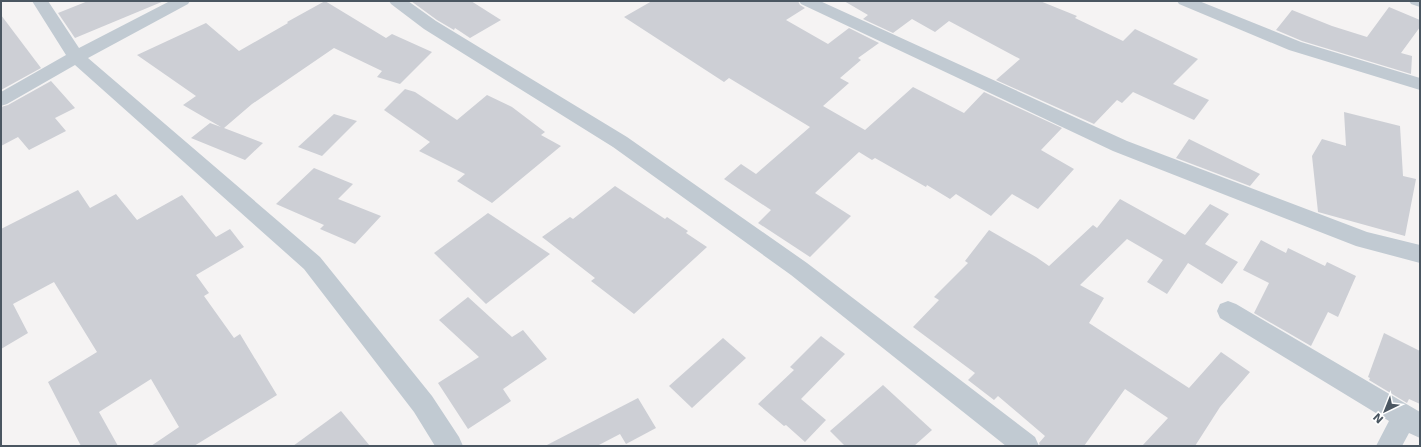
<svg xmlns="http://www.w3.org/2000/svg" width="1421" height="447" font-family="'DejaVu Sans',sans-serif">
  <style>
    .building { fill: #cdcfd5 }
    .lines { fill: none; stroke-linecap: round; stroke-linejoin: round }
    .street { fill: #c1cad2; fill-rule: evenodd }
  </style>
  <rect width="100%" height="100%" fill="#f5f3f3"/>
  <g class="building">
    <path d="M88,1H164L75,38L58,13Z"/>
    <path d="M325,1L386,38L392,34L432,52L400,84L377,77L382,71L334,48L252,104L224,128L263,143L245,160L191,138L210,123L221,127L183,105L196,96L137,55L206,23L239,51L288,23L287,22Z"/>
    <path d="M411,1H471L501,20L470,38L455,28L454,30L437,20Z"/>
    <path d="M652,1H798L800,5L805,8L786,20L828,44L849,28L879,43L858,58L861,60L840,78L849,83L823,106L865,130L913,87L964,113L984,92L1062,128L1041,150L1074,169L1038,209L1012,194L991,216L956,194L950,199L927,185L926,187L875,158L872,160L859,152L815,193L851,216L810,257L758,223L771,210L724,179L741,164L756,174L810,127L729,78L724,82L624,17Z"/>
    <path d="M844,1H1040L1077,16L1075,18L1123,41L1135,29L1198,59L1173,84L1209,100L1194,120L1133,92L1122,103L1117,100L1094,124L996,80L1020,59L949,21L935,32L912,19L893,33L863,19L868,15Z"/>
    <path d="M1389,7L1420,20V27L1401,53L1412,56L1411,74L1302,41L1276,30L1292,10L1332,26L1367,37Z"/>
    <path d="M1,15L41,68L1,90Z"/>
    <path d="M51,81L75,108L55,118L66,131L29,150L18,137L1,146V107L8,105Z"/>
    <path d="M405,89L415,92L457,120L487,95L512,107L545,132L541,135L561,146L492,203L457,181L465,174L419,151L430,142L384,110Z"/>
    <path d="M1344,112L1400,126L1403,176L1416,179L1405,236L1318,212L1312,156L1322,139L1346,146Z"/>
    <path d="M334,114L357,121L322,156L298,147Z"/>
    <path d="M1189,139L1260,174L1250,186L1176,158Z"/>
    <path d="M314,168L353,184L338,199L381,216L355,244L320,229L324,225L276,204Z"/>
    <path d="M615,186L665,219L667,217L688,231L686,233L707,247L634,314L591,281L595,278L542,237L570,217L573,219Z"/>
    <path d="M78,190L90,208L116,194L137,220L182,195L216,237L230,229L244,247L196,275L209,293L204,296L234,338L240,334L277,395L194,446H151L179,427L151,379L99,412L118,446H81L48,382L97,352L54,282L13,304L28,333L1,349V229Z"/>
    <path d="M1120,199L1185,235L1210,204L1229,214L1205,244L1238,262L1222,284L1188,263L1167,294L1147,282L1163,260L1127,239L1080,285L1104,298L1089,323L1189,388L1221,352L1250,372L1220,407L1195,446H1142L1168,418L1125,389L1084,446H1040L1039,443L1045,436L998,396L994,400L968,380L975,373L913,327L939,300L934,297L968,263L965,261L989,230L1036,257L1049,266L1093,225L1097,228Z"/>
    <path d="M488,213L550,254L486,304L434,253Z"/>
    <path d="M1261,240L1286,253L1288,248L1325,266L1327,262L1356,276L1338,317L1328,312L1311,346L1254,313L1269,283L1243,270Z"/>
    <path d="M468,297L512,337L523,330L547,359L503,389L511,401L468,429L438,383L479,357L439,320Z"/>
    <path d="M1384,333L1420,351V404L1409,399L1407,403L1369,380L1370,378L1368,377Z"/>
    <path d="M821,336L845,354L801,399L826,420L805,442L786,425L784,426L758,404L794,370L790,367Z"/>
    <path d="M723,338L746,358L692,408L669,386Z"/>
    <path d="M883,385L932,430L914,446H845L830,431Z"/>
    <path d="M638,398L656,428L626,444L620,434L597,446H545Z"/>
    <path d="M341,411L370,446H293Z"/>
  </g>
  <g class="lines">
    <g class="street">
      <path d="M32,1H48L79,48L170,1H190L188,4L88,58L320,257L432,396L459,437L463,446H435L414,412L304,269L75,65L7,104L1,106V92L66,55Z"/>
      <path d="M389,1H408L436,21L627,137L807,263L1035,437L1039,446H1006L791,275L613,147L424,29L391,4Z"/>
      <path d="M799,1H820L1127,141L1367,232L1420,245V263L1356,246L1113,151L801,4Z"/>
      <path d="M1177,1H1199L1301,42L1420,78V90L1289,50L1179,4Z"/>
      <path d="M1409,1H1420V7L1411,4Z"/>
      <path d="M1228,301L1236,304L1420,412V438L1409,433L1402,446H1376L1389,421L1220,318L1217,311L1220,304Z"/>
    </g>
  </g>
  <rect width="1421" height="447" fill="none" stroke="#4a5661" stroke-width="4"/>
  <g transform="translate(1385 411) rotate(223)" stroke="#ffffff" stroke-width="3" paint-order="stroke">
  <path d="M0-3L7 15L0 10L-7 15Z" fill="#4a5661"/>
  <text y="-6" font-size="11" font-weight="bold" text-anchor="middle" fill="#4a5661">N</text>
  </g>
</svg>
